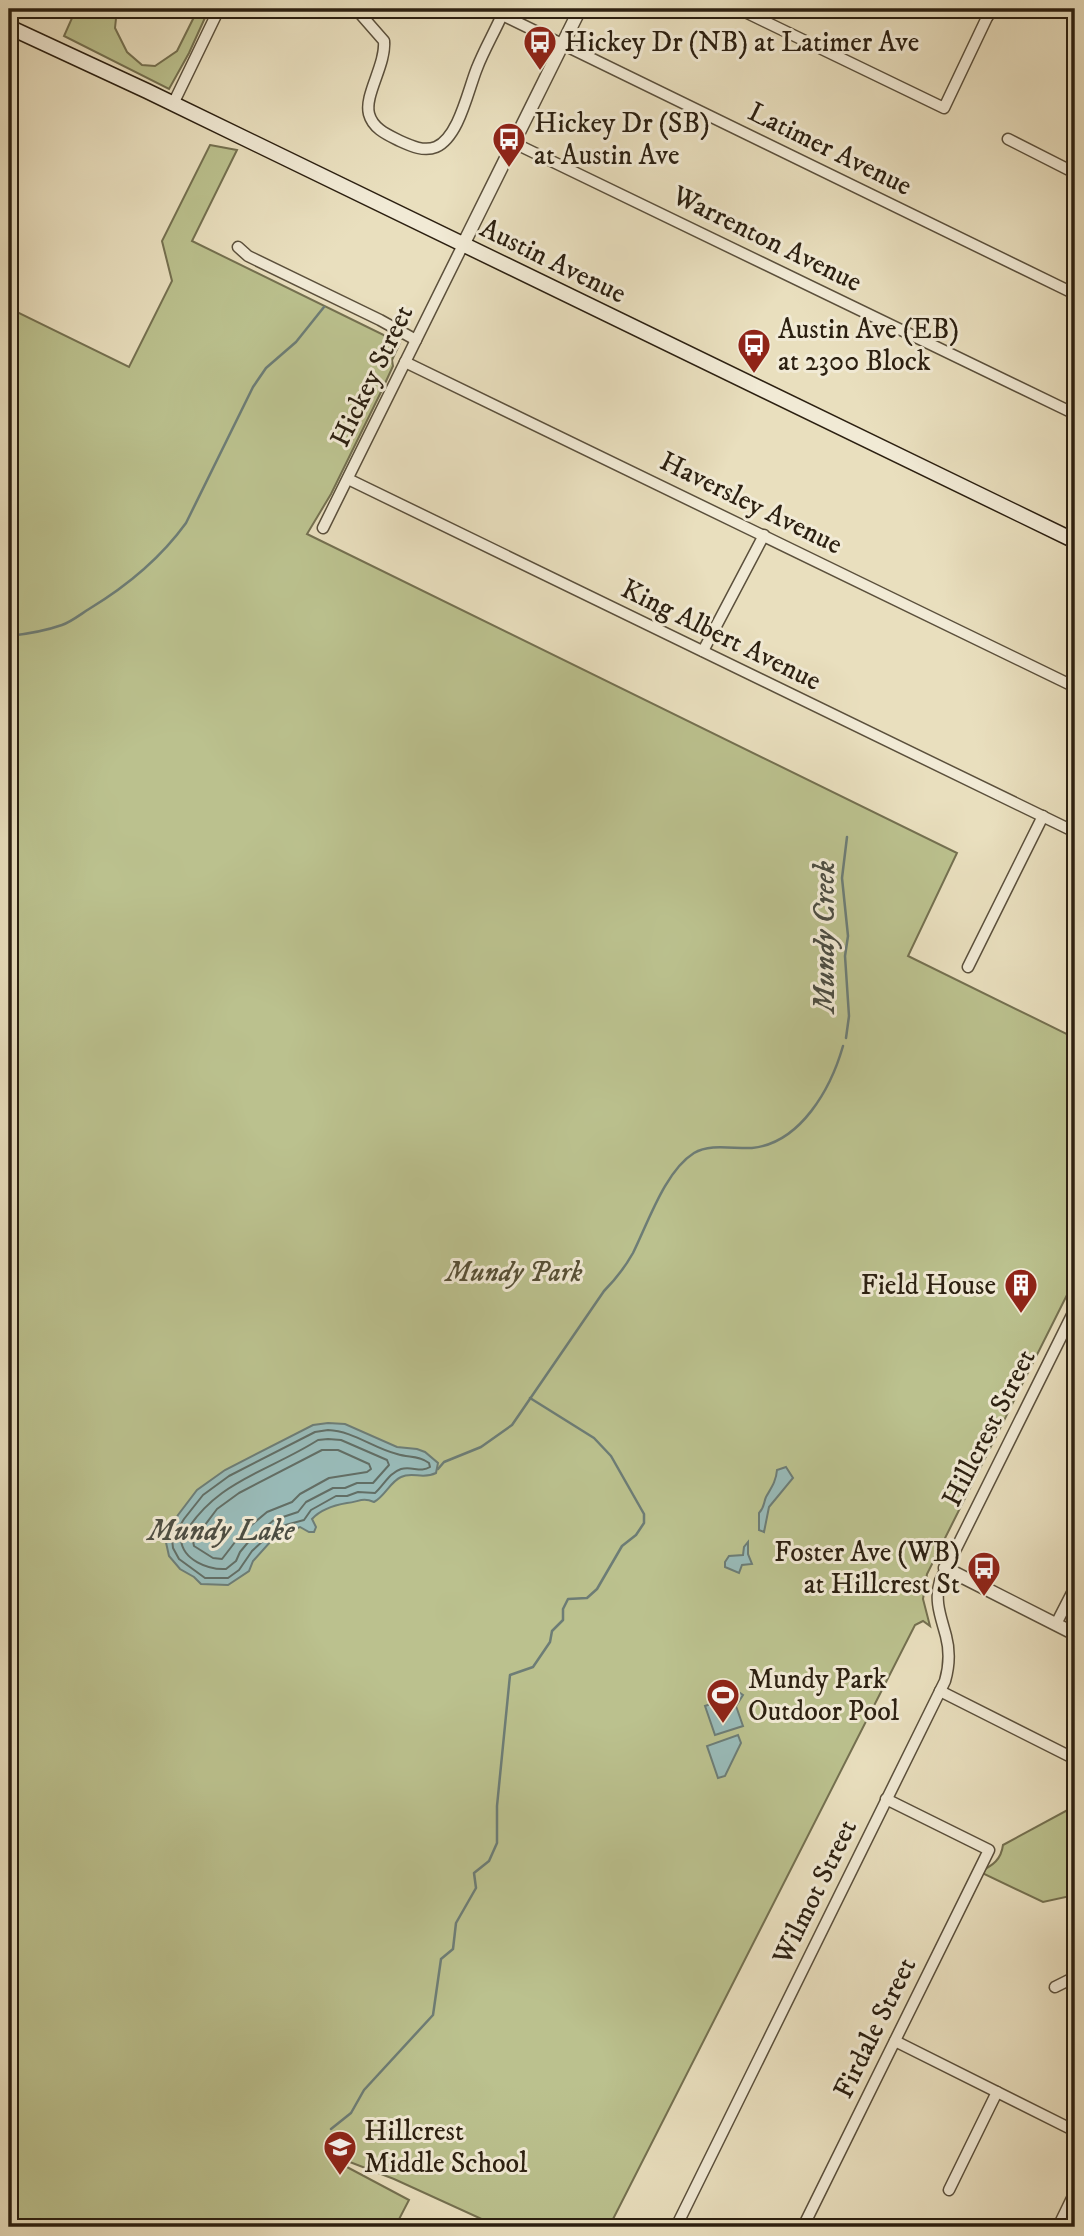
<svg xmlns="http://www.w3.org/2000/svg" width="1084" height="2236" font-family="'IM FELL DW Pica',serif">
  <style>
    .green { fill: #bbc18e; stroke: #747050; stroke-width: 2 }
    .water { fill: #99bbb9; stroke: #6d7d76; stroke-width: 2 }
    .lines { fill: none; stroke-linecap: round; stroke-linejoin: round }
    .shore { stroke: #626e65; stroke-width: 2 }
    .stream { stroke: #6d7d76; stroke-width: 2.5 }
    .minor-casing { stroke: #5b503c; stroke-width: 13 }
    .tertiary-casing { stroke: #5b503c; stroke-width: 15 }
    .secondary-casing { stroke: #2c2011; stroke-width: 17 }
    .minor { stroke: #f1ead5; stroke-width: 10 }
    .tertiary { stroke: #f1ead5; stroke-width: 12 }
    .secondary { stroke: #f1ead5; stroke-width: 14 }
    .labels { text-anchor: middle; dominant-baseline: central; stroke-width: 6; stroke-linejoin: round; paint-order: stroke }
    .poi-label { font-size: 28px; fill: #2c2011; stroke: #f1ead5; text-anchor: start }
    .street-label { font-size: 28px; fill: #2c2011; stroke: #f1ead5 }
    .park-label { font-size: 28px; font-style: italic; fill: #575036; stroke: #f1ead5 }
    .water-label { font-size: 30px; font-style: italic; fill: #4d4e43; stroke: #f1ead5 }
  </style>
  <rect width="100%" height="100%" fill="#e9dfbe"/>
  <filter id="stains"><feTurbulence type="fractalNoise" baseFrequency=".00286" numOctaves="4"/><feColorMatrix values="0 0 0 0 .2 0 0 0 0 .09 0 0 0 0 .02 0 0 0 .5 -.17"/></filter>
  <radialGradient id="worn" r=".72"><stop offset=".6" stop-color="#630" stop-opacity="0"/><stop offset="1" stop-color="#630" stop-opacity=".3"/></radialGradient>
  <g class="green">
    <path d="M76,9H117L115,28L127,52L142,65L155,66L177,51L198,9H209L189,53L169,89L64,36Z"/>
    <path d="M210,145L237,150L192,241L400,343L392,360L393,366L382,390L331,494L307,534L957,853L908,956L1075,1038V1279L927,1574L923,1599L930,1626L923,1621L915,1625L609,2227H499L394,2179L342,2159L330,2158L409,2200L395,2227H9V308L129,367L172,281L162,241Z"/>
    <path d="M1075,1806V1895L1043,1902L980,1872C993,1865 1001,1860 1003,1845Z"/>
  </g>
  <g class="water">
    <path d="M328,1423L345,1424L397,1447L417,1449L425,1452L438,1463L436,1473C422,1480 413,1471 401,1477C390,1482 385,1496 374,1502C362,1497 359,1502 347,1503C335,1505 321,1509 312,1519L316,1527L314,1532H309L300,1527L281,1534L271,1541L253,1561L249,1571L228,1585L201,1584L194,1577L180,1569L169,1556L165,1538L178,1515L197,1490L225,1470L313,1425Z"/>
    <path d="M786,1467L793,1478L769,1507L764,1532L759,1530V1513C765,1507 763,1504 766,1497C771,1488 776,1482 777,1470Z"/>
    <path d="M748,1542V1554L752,1564L742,1565L739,1573L725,1567V1562L729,1556L743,1555L744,1547Z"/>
    <path d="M733,1688L743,1695L736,1706L743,1726L715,1735L705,1706L726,1699Z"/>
    <path d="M738,1735L741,1743L725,1776L718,1778L707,1746Z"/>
  </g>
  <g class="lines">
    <g class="shore">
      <path d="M328,1430C353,1431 373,1448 397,1454C409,1458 418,1455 429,1463L430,1467C421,1473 412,1466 401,1469C389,1473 384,1485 375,1493L358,1492L347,1496H336L311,1510L304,1520L278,1527L252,1551L239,1570L228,1578H205L179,1559L173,1548L172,1539L184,1519L203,1495L229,1476L315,1432Z"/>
      <path d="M328,1439L341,1440L387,1460L389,1465L373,1483H357L345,1488H333L306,1502L298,1512L274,1520L250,1540L240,1552L236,1561L226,1569C208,1570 183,1560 181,1540C213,1481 266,1473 318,1440Z"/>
      <path d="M322,1450H338L369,1464L371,1469L367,1472L329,1478L300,1494L292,1502L267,1512L242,1533L222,1559L213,1558L194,1546L193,1541L217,1509L239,1493Z"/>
    </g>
    <g class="stream">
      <path d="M9,636C27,634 45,631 62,625C71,622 81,614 89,609C127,586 160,559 186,523L253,387L266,368L296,342L324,307"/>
      <path d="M846,1038L849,1016L845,956L848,936L842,878L847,837"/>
      <path d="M438,1469L444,1462L481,1447L512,1425L604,1291C616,1279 625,1267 633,1253C648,1223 665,1171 694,1153C710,1143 734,1149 752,1148C801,1143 831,1088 843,1046"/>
      <path d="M331,2129L351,2113L364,2090L433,2015L441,1959L453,1949L456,1923L476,1888L474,1873L489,1861L497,1843V1806L510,1675L533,1667L550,1642L552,1631L563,1620V1609L568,1599L587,1598L597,1589L622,1546L636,1535L644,1523V1514L611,1456L594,1438L530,1398"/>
    </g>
    <defs>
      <g id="minor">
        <path d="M356,9L384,41C386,65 364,95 369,114C373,129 388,135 400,141C411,146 424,152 436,147C459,137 468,90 477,68C484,50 494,33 502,15"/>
        <path d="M490,9L1075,294"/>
        <path d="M739,9L944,108L991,9"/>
        <path d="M974,9L988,16"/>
        <path d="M173,104L219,9"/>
        <path d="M1008,139L1075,173"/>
        <path d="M514,143L1075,414"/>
        <path d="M238,247L248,256L380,320L416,340"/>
        <path d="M405,362L1075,687"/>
        <path d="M348,479L1075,832"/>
        <path d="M323,528L463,245"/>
        <path d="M703,651L764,535"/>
        <path d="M968,967L1043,816"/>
        <path d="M1074,1013L1075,1010"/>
        <path d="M1056,1624L1075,1587"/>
        <path d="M940,1691L1075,1759"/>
        <path d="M1055,1987L1075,1977"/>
        <path d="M895,2041L1075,2131"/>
        <path d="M949,2190L997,2092"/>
        <path d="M676,2227L945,1681C949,1667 950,1651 946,1636C941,1617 934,1601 940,1581L1075,1309"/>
        <path d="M803,2227L989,1850L886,1799"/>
        <path d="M1058,2227L1075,2192"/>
      </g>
      <g id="tertiary">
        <path d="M463,245L580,9"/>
        <path d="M945,1568L1075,1634"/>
      </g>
      <path id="secondary" d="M9,27L147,91L1075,541"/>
    </defs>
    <use href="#minor" class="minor-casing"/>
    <use href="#tertiary" class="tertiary-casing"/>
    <use href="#secondary" class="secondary-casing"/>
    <use href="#minor" class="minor"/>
    <use href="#tertiary" class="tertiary"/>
    <use href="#secondary" class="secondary"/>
  </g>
  <defs>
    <symbol id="bus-pin" viewBox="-11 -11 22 30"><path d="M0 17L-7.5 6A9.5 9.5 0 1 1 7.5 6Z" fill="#8f2418" stroke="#f1ead5"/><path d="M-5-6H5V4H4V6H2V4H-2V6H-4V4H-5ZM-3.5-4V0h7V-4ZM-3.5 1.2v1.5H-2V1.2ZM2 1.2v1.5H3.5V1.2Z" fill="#fff"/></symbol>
    <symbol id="building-pin" viewBox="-11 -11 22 30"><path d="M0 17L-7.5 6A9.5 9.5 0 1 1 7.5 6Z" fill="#8f2418" stroke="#f1ead5"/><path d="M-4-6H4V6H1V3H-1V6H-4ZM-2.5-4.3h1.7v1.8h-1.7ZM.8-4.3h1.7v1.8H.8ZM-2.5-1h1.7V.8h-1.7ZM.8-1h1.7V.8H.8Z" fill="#fff"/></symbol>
    <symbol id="stadium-pin" viewBox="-11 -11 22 30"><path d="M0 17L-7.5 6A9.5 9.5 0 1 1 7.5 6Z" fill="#8f2418" stroke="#f1ead5"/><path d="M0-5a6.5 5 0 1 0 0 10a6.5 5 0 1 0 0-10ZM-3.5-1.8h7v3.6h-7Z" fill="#fff"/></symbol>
    <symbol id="school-pin" viewBox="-11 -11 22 30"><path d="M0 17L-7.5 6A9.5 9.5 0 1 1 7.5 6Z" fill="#8f2418" stroke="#f1ead5"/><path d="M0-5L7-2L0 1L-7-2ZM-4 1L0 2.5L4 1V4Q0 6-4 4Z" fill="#fff"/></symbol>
  </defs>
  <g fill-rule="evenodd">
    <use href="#bus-pin" x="521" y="23" width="38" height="52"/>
    <use href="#bus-pin" x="490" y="120" width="38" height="52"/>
    <use href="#bus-pin" x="735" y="326" width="38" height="52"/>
    <use href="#building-pin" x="1002" y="1266" width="38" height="52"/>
    <use href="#bus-pin" x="965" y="1549" width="38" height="52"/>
    <use href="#stadium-pin" x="704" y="1676" width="38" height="52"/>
    <use href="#school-pin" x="321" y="2128" width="38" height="52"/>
  </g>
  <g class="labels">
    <g class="poi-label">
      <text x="564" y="42">Hickey Dr (NB) at Latimer Ave</text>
      <text x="534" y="123">Hickey Dr (SB)<tspan x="534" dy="32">at Austin Ave</tspan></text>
      <text x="778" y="329">Austin Ave (EB)<tspan x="778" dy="32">at 2300 Block</tspan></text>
      <text x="996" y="1285" text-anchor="end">Field House</text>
      <text x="960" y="1552" text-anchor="end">Foster Ave (WB)<tspan x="960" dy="32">at Hillcrest St</tspan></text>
      <text x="748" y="1679">Mundy Park<tspan x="748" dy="32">Outdoor Pool</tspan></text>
      <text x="364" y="2131">Hillcrest<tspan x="364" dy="32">Middle School</tspan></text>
    </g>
    <g class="street-label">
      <text transform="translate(830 149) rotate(26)">Latimer Avenue</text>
      <text transform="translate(767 239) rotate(26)">Warrenton Avenue</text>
      <text transform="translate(553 261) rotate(26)">Austin Avenue</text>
      <text transform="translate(372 376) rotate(-64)">Hickey Street</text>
      <text transform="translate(751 503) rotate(26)">Haversley Avenue</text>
      <text transform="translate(721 635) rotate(26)">King Albert Avenue</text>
      <text transform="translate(989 1428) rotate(-63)">Hillcrest Street</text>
      <text transform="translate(815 1892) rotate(-64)">Wilmot Street</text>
      <text transform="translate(875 2028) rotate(-64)">Firdale Street</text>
    </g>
    <g class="park-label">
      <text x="514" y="1272">Mundy Park</text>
    </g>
    <g class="water-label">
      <text transform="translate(825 937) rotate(-90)">Mundy Creek</text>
      <text x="221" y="1531">Mundy Lake</text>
    </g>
  </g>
  <rect width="1084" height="2236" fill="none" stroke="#e9dfbe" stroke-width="35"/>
  <rect x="10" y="10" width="1063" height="2215" fill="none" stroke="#2c2011" stroke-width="3.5"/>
  <rect x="18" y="18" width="1049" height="2201" fill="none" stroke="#2c2011" stroke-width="2"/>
  <rect width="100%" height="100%" filter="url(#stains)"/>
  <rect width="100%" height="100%" fill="url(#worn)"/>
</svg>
